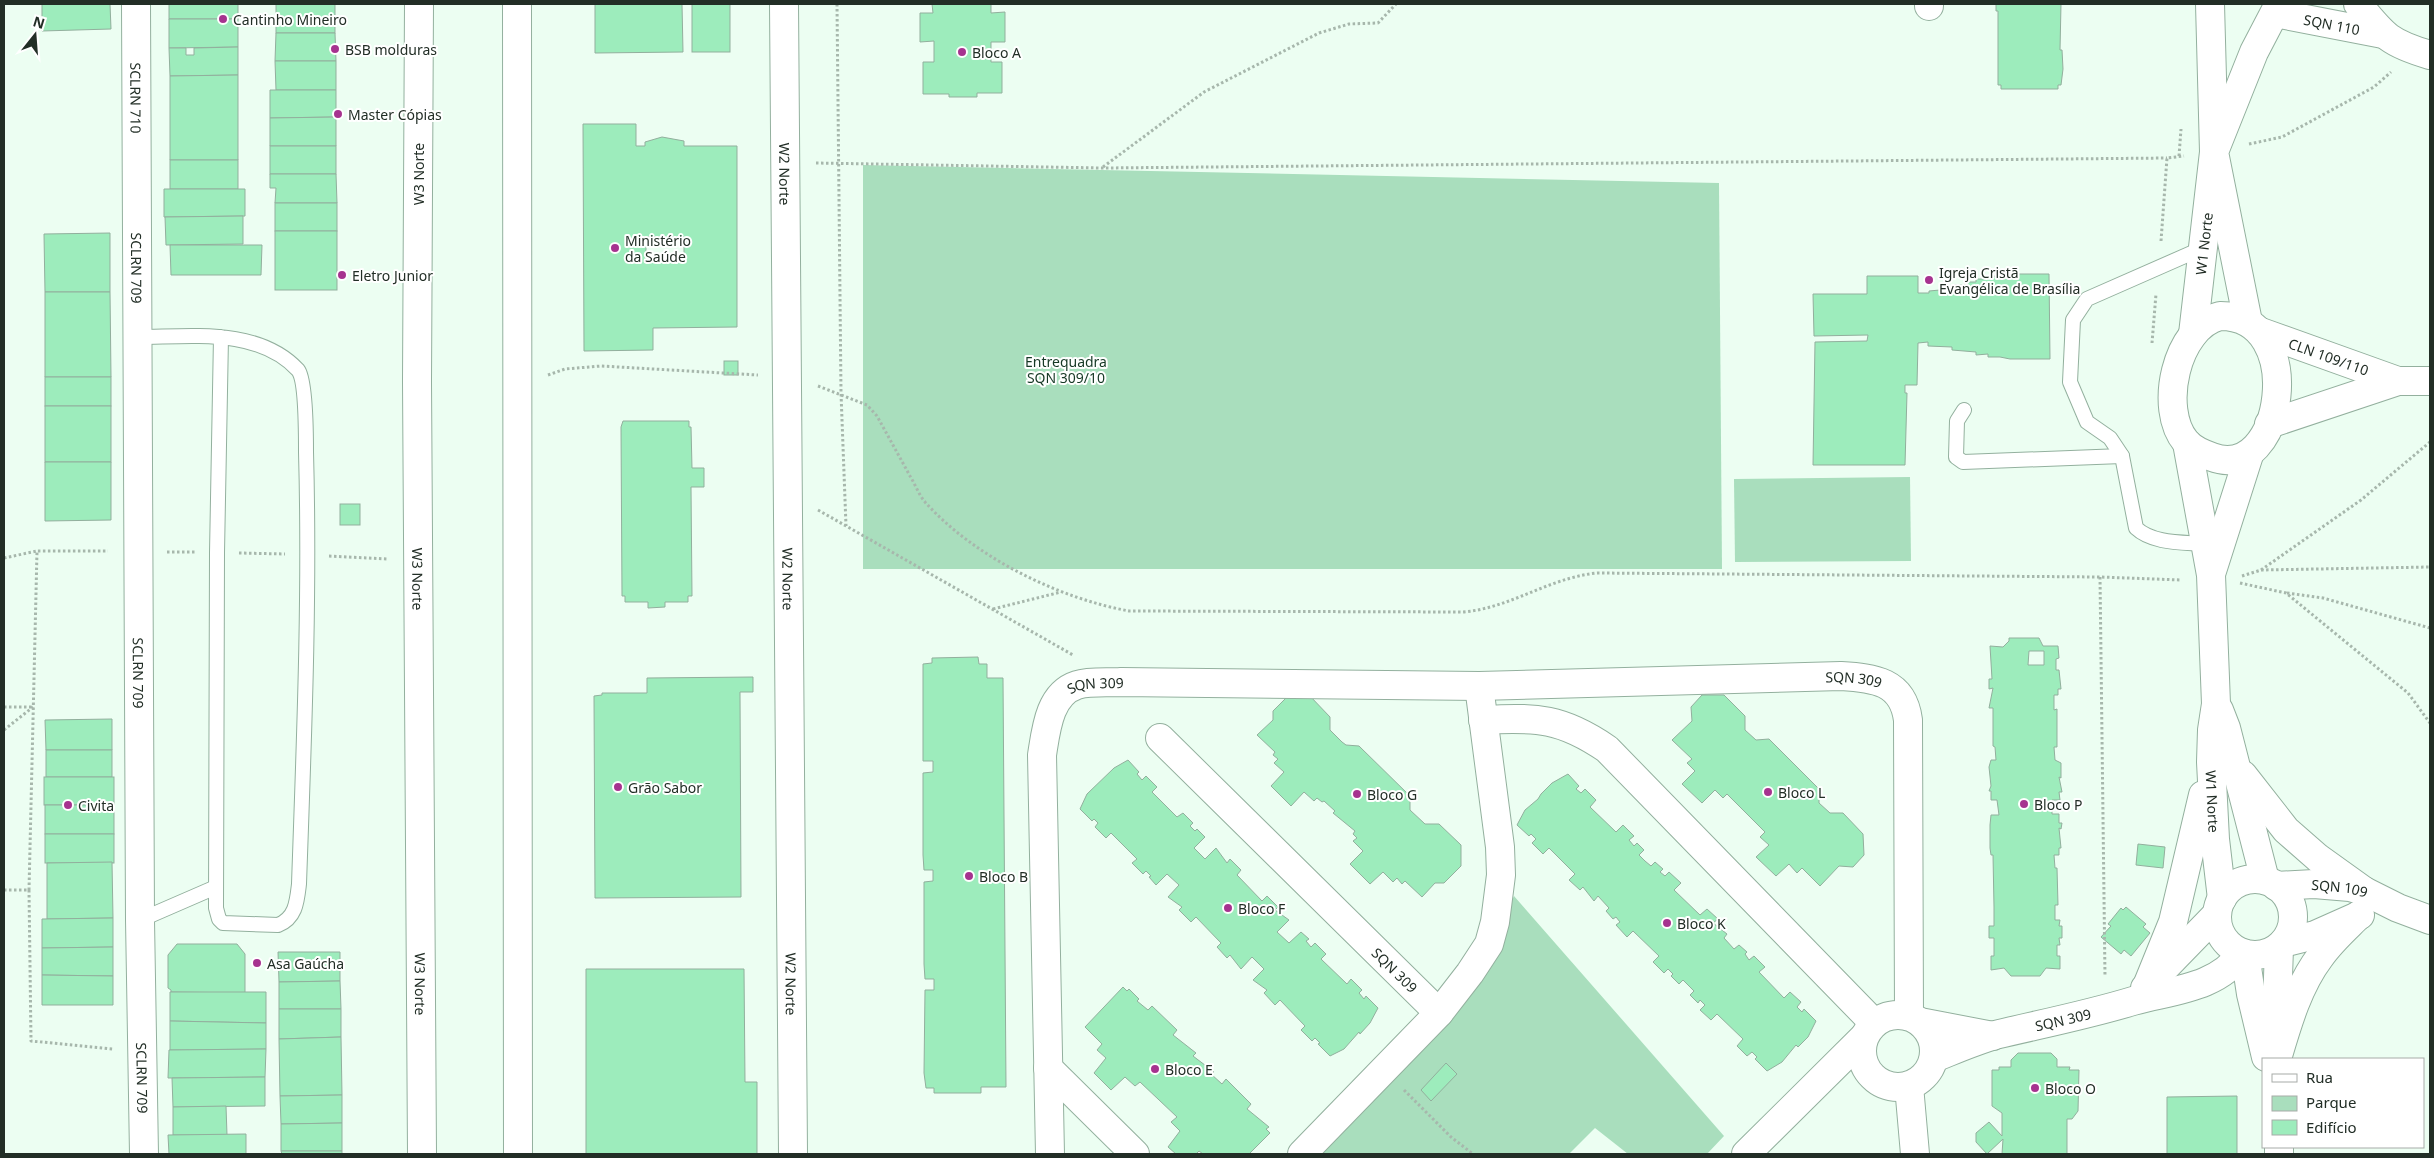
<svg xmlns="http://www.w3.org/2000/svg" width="2434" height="1158" font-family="'Noto Sans',sans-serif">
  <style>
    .green { fill: #a9debd }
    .building { fill: #9decbc; stroke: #92af9d; fill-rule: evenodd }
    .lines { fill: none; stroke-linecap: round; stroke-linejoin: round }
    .lane-casing { stroke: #93b09e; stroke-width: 16 }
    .street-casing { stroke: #93b09e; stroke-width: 30 }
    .secondary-casing { stroke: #93b09e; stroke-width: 30 }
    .primary-casing { stroke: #93b09e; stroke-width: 30 }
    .path { stroke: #a7b7ac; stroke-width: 3; stroke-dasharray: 2.5 2.5; stroke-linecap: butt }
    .lane { stroke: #fff; stroke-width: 14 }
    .street { stroke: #fff; stroke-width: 28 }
    .secondary { stroke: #fff; stroke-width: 28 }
    .primary { stroke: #fff; stroke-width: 28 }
    .poi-dot { fill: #a6338f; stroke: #fff; stroke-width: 2 }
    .labels { text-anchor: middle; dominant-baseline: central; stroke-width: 4; stroke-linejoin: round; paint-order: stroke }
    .poi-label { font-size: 14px; fill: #222e26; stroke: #fff; text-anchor: start }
    .street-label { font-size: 14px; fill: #222e26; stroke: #fff }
    .park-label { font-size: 14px; fill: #163825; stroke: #fff }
  </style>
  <rect width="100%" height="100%" fill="#ecfef2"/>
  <g class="green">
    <path d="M863,165L1719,183L1722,569H863Z"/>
    <path d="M1910,477L1911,561L1735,562L1734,479Z"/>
    <path d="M1514,896L1724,1136L1707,1154H1628L1595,1128L1569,1154H1311L1485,960Z"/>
  </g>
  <g class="building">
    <path d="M42,4H110L111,29L42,31Z"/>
    <rect x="169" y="4" width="69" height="15"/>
    <rect x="276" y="4" width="59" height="29"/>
    <path d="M595,4H682L683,52L595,53Z"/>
    <rect x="692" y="4" width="38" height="48"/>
    <path d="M932,4H991V13L1005,12V42H991V62H1002V93H977V97H949V94H923V62H934V41L920,42V13H933Z"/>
    <path d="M1996,4H2061L2060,50H2062L2063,69L2061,85H2058V89H2001V85H1998V11H1996Z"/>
    <path d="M169,19H238V47L169,48Z"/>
    <path d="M276,33H335L336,61H275Z"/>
    <path d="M238,47V75L170,76L169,48H186V55H194V48Z"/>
    <path d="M275,61H336V90H276Z"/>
    <path d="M238,75V160H170V76Z"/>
    <path d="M270,90H336V117L270,118Z"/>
    <path d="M336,117V146H270V118Z"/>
    <path d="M583,124H636V146H645V142L662,137L684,141V146H737V327L653,328V350L584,351ZM646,237H684V258H646Z"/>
    <rect x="270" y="146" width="66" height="28"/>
    <rect x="170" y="160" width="68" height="29"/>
    <path d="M270,174H336L337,203H275L276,188H270Z"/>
    <path d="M164,189H245V216L164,217Z"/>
    <rect x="275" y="203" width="62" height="28"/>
    <path d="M243,216V244L166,245L165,217Z"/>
    <rect x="275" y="231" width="62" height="59"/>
    <path d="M110,233V292H45L44,234Z"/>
    <path d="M170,245H262L261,275H171Z"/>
    <path d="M2010,274H2049L2050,359H2010L2000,357H1988V354L1976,355V352L1952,350V347L1928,346V342L1918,343L1917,385H1905V393H1907L1905,465H1813L1815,342L1867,341L1868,335L1814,336L1813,294H1867V276H1918V293H1929V291L1940,290V288H1953V285H1965L1964,282H1976V279H1987L1988,277Z"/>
    <path d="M45,292H110L111,377H45Z"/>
    <rect x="724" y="361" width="14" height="14"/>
    <rect x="45" y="377" width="66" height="29"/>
    <rect x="45" y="406" width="66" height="56"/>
    <path d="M623,421H689V427H691L692,468H704V487H691L692,596H688V602H665V607L648,608V602H625V596H622L621,427Z"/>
    <path d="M45,462H111V520L45,521Z"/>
    <rect x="340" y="504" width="20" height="21"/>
    <path d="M2009,638H2039L2043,646H2058L2059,658L2056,659V670H2059L2061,689H2058V695H2054V710L2057,709V747H2054L2055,760L2061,763V778L2059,777L2062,792H2059L2060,800H2052V814H2059V823H2062L2061,829L2059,828L2061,848H2059V855H2054L2055,868H2057L2058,905H2055V920H2060L2059,926H2062V938H2059L2060,945H2057V956H2060V969L2046,968L2040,976H2011L2004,968L1991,970V956H1994V938H1989V926H1994V907L1993,855H1991L1990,848V825L1991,815H1999L1997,800H1991V791H1989L1991,786L1989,767L1991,760H1996L1995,747L1993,746V708H1989L1993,688L1989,689V679H1992L1990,646L2003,647L2009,641ZM2029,651H2044V665H2028Z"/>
    <path d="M978,657L979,664H987V678H1003L1006,1087H981V1093H934V1088H926L924,1073L925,990H934V979H925L924,964V882L933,881V870H924L923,855V773L933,772V761H923V664L932,663V658Z"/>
    <path d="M753,677V692H740L741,897L595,898L594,696L602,695V693H647V678Z"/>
    <path d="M1309,695L1330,717V730L1342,742L1346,745L1359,746L1410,796V810L1425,824H1439L1461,845V866L1444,883H1435L1422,897L1405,881L1402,884L1397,878L1393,882L1383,872L1370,884L1350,864L1363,851L1353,841L1357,838L1353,834L1355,831L1333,813L1335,811L1324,801L1322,802L1317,798L1314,801L1304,792L1291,806L1271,786L1284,772L1274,763L1278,759L1273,755L1275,752L1257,735L1273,720V711L1288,696Z"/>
    <path d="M1702,695H1724L1745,716V730L1756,740L1769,739L1819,789V803L1830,813H1843L1863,834L1864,855L1853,867L1839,866L1820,886L1802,868L1797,873L1789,864L1776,876L1756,857L1769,845L1760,837L1765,832L1727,794L1723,798L1715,790L1702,803L1682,784L1695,771L1687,763L1692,759L1672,740L1692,721L1691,707Z"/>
    <path d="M112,719V750H46L45,720Z"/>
    <rect x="46" y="750" width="66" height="27"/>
    <path d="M1128,760L1139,772L1137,774L1142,780L1146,776L1157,787L1152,792L1177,817L1183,813L1193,823L1190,826L1195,831L1197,829L1205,837L1194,848L1205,859L1216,848L1227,863L1230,859L1241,870L1237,875L1262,901L1267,896L1278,907L1275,910L1289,920L1277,932L1289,943L1301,932L1309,939L1306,941L1311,947L1315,943L1326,954L1321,959L1347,984L1351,979L1362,990L1359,993L1364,999L1366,996L1378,1008L1370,1023L1360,1034L1359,1032L1344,1049L1330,1056L1318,1044L1320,1043L1315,1038L1312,1041L1301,1030L1305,1026L1280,1000L1275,1005L1264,993L1267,990L1253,980L1264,969L1252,957L1241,969L1230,955L1227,958L1217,947L1221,943L1196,917L1191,922L1179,910L1182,907L1168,897L1179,885L1167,874L1156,885L1149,877L1151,876L1146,871L1143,874L1132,863L1137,859L1111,833L1106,838L1095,827L1098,823L1094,819L1092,821L1080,809L1087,794L1114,768Z"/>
    <path d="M1568,774L1579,786L1576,789L1581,793L1585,789L1596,800L1590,807L1616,832L1623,825L1634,836L1629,840L1634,846L1637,843L1644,850L1639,855L1645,861L1651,866L1655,862L1663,869L1660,872L1665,876L1669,872L1681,883L1674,890L1700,915L1707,909L1718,919L1713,923L1727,934L1724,938L1734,949L1739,945L1747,952L1745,954L1749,960L1754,956L1765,967L1759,972L1784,998L1790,992L1801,1002L1797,1007L1802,1012L1804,1009L1816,1021L1808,1037L1798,1047L1796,1045L1782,1062L1767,1071L1755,1059L1757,1057L1752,1052L1747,1056L1737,1046L1743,1039L1717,1014L1711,1020L1700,1010L1705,1005L1700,1000L1698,1003L1690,995L1694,991L1683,980L1679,984L1671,976L1673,974L1668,969L1664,973L1653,962L1659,956L1633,931L1627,937L1616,925L1620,922L1616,917L1613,919L1606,911L1609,908L1598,896L1594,901L1583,887L1580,890L1569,880L1575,874L1549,848L1543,854L1532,843L1536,839L1531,834L1529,836L1517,825L1525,810L1538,799L1541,794L1552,783Z"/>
    <rect x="44" y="777" width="70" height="28"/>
    <rect x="45" y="805" width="69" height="29"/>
    <rect x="45" y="834" width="69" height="29"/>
    <path d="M2138,844L2165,847L2163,868L2136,865Z"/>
    <path d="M112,862L113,918L47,919V863Z"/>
    <path d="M2126,907L2146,924L2143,927L2150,933L2131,956L2124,950L2121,954L2101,937L2111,926L2108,924L2121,908L2123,910Z"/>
    <path d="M113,918V947L42,948V919Z"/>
    <path d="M177,944H237L245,954V993L171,992V990L168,988V955Z"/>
    <path d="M113,947V976L42,975V948Z"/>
    <path d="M278,952H340V981L279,982Z"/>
    <path d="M586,969H744L745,1082H757V1154H586Z"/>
    <path d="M42,975L113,976V1005H42Z"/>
    <path d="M340,981L341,1009H279V982Z"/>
    <path d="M1123,987L1127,991L1129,989L1139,999L1137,1001L1148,1010L1152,1006L1177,1030L1173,1035L1196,1053L1193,1056L1214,1072L1211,1074L1222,1084L1226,1079L1251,1104L1247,1109L1269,1127L1266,1129L1270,1133L1249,1154H1203L1199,1151L1196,1154H1176L1168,1147L1180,1131L1171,1122L1177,1117L1140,1082L1135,1086L1125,1077L1111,1090L1094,1073L1106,1058L1097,1050L1102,1044L1085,1027Z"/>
    <path d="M170,992H266V1023L170,1021Z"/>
    <path d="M279,1009H341V1037L279,1039Z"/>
    <path d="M170,1021L266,1023V1049L170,1050Z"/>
    <path d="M341,1037L342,1095L280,1096L279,1039Z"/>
    <path d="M266,1049L265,1077L168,1078L169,1050Z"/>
    <path d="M2018,1053H2051L2057,1059V1067H2070L2069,1070H2079L2078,1111L2072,1119H2067V1154H2002L2003,1139L1987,1154L1976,1142V1133L1989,1122L2002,1136V1113L1992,1106V1070H1999V1067H2011V1060Z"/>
    <path d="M1446,1063L1457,1074L1431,1101L1421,1090Z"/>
    <path d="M265,1077V1106L173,1107L172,1078Z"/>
    <path d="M342,1095V1123L281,1124L280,1096Z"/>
    <path d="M2237,1096V1154H2167V1097Z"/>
    <path d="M226,1106L227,1135H173V1107Z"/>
    <path d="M342,1123V1151H281V1124Z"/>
    <path d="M246,1134V1154H169L168,1135Z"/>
    <path d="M281,1151H342V1154H282Z"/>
  </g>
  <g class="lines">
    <defs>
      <g id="lane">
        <path d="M2203,248L2087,299L2073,320L2070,382L2087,422L2110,438L2122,456L2136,528C2153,544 2183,542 2205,544"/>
        <path d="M137,337C190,337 258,327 298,370C306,380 306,437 306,452C310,596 304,740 299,884C297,901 296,918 278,925L223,923L219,919L216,908L217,553L221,337"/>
        <path d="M1964,410L1957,421L1956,457L1963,462L2122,456"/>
        <path d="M140,920L216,887"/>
      </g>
      <g id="street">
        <path d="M2358,4C2384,36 2389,43 2430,55"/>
        <path d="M1929,6V4"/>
        <path id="s1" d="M2275,13L2383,34"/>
        <path d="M1483,720C1537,717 1562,718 1607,749L1874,1023"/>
        <path id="s2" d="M1160,738L1439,1013"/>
        <path id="s3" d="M2276,886L2314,884L2350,887L2364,891L2398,908L2430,920"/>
        <path d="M2283,943L2315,935L2360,915"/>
        <path d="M2145,988L2217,914"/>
        <circle cx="1898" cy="1051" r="36"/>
        <path d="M1920,1022L1993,1036"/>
        <path id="s4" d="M1934,1058C1954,1050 1974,1041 1995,1035C2041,1024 2087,1015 2133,1001C2171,990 2217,989 2242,953"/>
        <path d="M1048,1068L1135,1154"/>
        <path d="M1909,1086L1915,1154"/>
        <path id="s5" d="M1050,1154L1042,755C1046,730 1049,694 1077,685C1090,681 1107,683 1121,682L1479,686L1841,676C1874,678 1903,681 1908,720L1909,1016"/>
        <path d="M1302,1154L1439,1013L1470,973L1489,944L1495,922L1501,875L1500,847L1479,686"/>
        <path d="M1746,1154L1864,1037"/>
      </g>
      <g id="secondary">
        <path id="s6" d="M136,4L140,920L144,1154"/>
        <path id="s7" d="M784,4L793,1154"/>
        <path d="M2220,316C2309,315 2284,485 2212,457C2203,454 2193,450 2186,442C2158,409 2176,327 2220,316Z"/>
        <path d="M2248,322L2214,152L2254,52L2279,4"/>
        <path id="s8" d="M2261,332L2398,381"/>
        <path id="s9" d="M2193,334L2214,152L2210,4"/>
        <path d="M2269,424L2398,381H2430"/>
        <path id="s10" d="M2187,443L2211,575L2216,704L2212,730L2211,762L2215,839L2222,899"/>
        <path d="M2212,571L2249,455"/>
        <path d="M2219,710L2226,728L2265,880"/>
        <path d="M2243,775L2286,830L2318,858L2364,891"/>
        <circle cx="2255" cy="917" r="38"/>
        <path d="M2245,954L2251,994L2266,1057"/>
        <path d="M2147,986L2173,922L2203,795"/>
        <path d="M2276,1035L2279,948"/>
        <path d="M2277,1059C2287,1025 2298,986 2320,957C2331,941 2346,928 2359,915"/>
        <path d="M2279,1147V1154"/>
      </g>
      <g id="primary">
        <path id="s11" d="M419,4L417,382L422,1154"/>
        <path d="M517,4L518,1154"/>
      </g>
    </defs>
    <use href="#lane" class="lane-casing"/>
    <use href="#street" class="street-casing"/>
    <use href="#secondary" class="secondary-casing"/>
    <use href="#primary" class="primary-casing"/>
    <g class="path">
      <path d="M837,4L841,393L846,526"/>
      <path d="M2249,144L2282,137L2374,87L2391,72"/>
      <path d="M2179,156L2181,129"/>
      <path d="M816,163L1103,168L2167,158"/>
      <path d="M1103,167L1204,92L1319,33L1349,24L1378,23L1396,4"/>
      <path d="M2161,241L2167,158L2184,156"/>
      <path d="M2152,343L2156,294"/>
      <path d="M548,375L565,369L601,366L758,375"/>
      <path d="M818,386L867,405L877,416C888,436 899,456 910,476C915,484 919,495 925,502C974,557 1058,598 1129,611L1463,612C1511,608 1548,578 1597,573L2100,577L2181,580"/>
      <path d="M818,510L1073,655"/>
      <path d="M167,552H195"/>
      <path d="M239,553L285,554"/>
      <path d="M329,556L388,559"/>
      <path d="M4,558L37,551"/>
      <path d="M2261,570L2361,500L2430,442"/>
      <path d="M2242,576L2261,570L2430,567"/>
      <path d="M2100,577L2105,977"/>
      <path d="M2240,583L2286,593L2408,693L2430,723"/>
      <path d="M2287,593L2323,598L2430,628"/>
      <path d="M993,609L1061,592"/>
      <path d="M4,707H33"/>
      <path d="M4,730L33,707"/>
      <path d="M4,890H29L31,1041L113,1049"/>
      <path d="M29,890L37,551H108"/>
      <path d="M1404,1090L1451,1137L1473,1154"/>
    </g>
    <use href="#lane" class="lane"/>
    <use href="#street" class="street"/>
    <use href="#secondary" class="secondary"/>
    <use href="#primary" class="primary"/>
  </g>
  <g class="poi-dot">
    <circle cx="223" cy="19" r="5"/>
    <circle cx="335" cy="49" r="5"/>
    <circle cx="962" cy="52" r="5"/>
    <circle cx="338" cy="114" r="5"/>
    <circle cx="615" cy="248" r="5"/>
    <circle cx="342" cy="275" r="5"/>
    <circle cx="1929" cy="280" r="5"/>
    <circle cx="618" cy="787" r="5"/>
    <circle cx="1768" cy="792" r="5"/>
    <circle cx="1357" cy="794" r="5"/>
    <circle cx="2024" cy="804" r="5"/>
    <circle cx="68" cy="805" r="5"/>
    <circle cx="969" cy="876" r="5"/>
    <circle cx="1228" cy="908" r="5"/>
    <circle cx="1667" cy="923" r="5"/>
    <circle cx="257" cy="963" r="5"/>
    <circle cx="1155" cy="1069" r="5"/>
    <circle cx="2035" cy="1088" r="5"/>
  </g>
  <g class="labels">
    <g class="poi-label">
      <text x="233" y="19">Cantinho Mineiro</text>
      <text x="345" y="49">BSB molduras</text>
      <text x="972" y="52">Bloco A</text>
      <text x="348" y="114">Master Cópias</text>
      <text x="625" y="240">Ministério<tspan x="625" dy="16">da Saúde</tspan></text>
      <text x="1939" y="272">Igreja Cristã<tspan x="1939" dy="16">Evangélica de Brasília</tspan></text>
      <text x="352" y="275">Eletro Junior</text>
      <text x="628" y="787">Grão Sabor</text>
      <text x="1778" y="792">Bloco L</text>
      <text x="1367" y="794">Bloco G</text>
      <text x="2034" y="804">Bloco P</text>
      <text x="78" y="805">Civita</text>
      <text x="979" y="876">Bloco B</text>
      <text x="1238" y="908">Bloco F</text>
      <text x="1677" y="923">Bloco K</text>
      <text x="267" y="963">Asa Gaúcha</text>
      <text x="1165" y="1069">Bloco E</text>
      <text x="2045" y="1088">Bloco O</text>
    </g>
    <g class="street-label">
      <text stroke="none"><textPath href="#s1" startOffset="58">SQN 110</textPath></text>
      <text stroke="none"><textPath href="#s6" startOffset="94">SCLRN 710</textPath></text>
      <text transform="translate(418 174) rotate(-90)">W3 Norte</text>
      <text stroke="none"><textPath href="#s7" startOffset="170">W2 Norte</textPath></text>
      <text stroke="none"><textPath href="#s9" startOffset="91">W1 Norte</textPath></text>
      <text stroke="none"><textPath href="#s6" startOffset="264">SCLRN 709</textPath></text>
      <text stroke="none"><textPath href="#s8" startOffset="72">CLN 109/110</textPath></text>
      <text stroke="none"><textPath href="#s11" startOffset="575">W3 Norte</textPath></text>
      <text stroke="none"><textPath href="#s7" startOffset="575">W2 Norte</textPath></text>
      <text stroke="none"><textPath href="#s6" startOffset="669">SCLRN 709</textPath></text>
      <text stroke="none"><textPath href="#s5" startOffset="1259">SQN 309</textPath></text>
      <text stroke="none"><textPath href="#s5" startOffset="500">SQN 309</textPath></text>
      <text stroke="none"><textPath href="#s10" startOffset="361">W1 Norte</textPath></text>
      <text stroke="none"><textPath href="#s3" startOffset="64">SQN 109</textPath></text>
      <text stroke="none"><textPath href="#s2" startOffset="330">SQN 309</textPath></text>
      <text stroke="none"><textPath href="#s11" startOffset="980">W3 Norte</textPath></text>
      <text stroke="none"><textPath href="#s7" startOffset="980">W2 Norte</textPath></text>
      <text stroke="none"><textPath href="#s4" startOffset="135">SQN 309</textPath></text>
      <text stroke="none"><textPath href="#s6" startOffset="1074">SCLRN 709</textPath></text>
    </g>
    <g class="park-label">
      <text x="1066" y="361">Entrequadra<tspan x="1066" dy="16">SQN 309/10</tspan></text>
    </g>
  </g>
  <rect width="2434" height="1158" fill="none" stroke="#222e26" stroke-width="10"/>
  <rect x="2262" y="1058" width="162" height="90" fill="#ffffff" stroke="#a7aba8"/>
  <rect x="2272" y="1074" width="25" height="8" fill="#ffffff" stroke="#a7aba8"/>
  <text x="2306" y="1083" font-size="15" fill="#222e26">Rua</text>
  <rect x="2272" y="1096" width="25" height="15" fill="#a9debd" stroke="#a7aba8"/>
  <text x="2306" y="1108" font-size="15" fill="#222e26">Parque</text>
  <rect x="2272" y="1120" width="25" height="15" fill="#9decbc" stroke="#a7aba8"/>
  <text x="2306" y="1133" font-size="15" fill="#222e26">Edifício</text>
  <g transform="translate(35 35) rotate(17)" stroke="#ffffff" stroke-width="4" paint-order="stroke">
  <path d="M0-4L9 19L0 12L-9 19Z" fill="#222e26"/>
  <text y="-8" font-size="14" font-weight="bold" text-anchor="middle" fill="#222e26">N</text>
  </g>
</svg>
